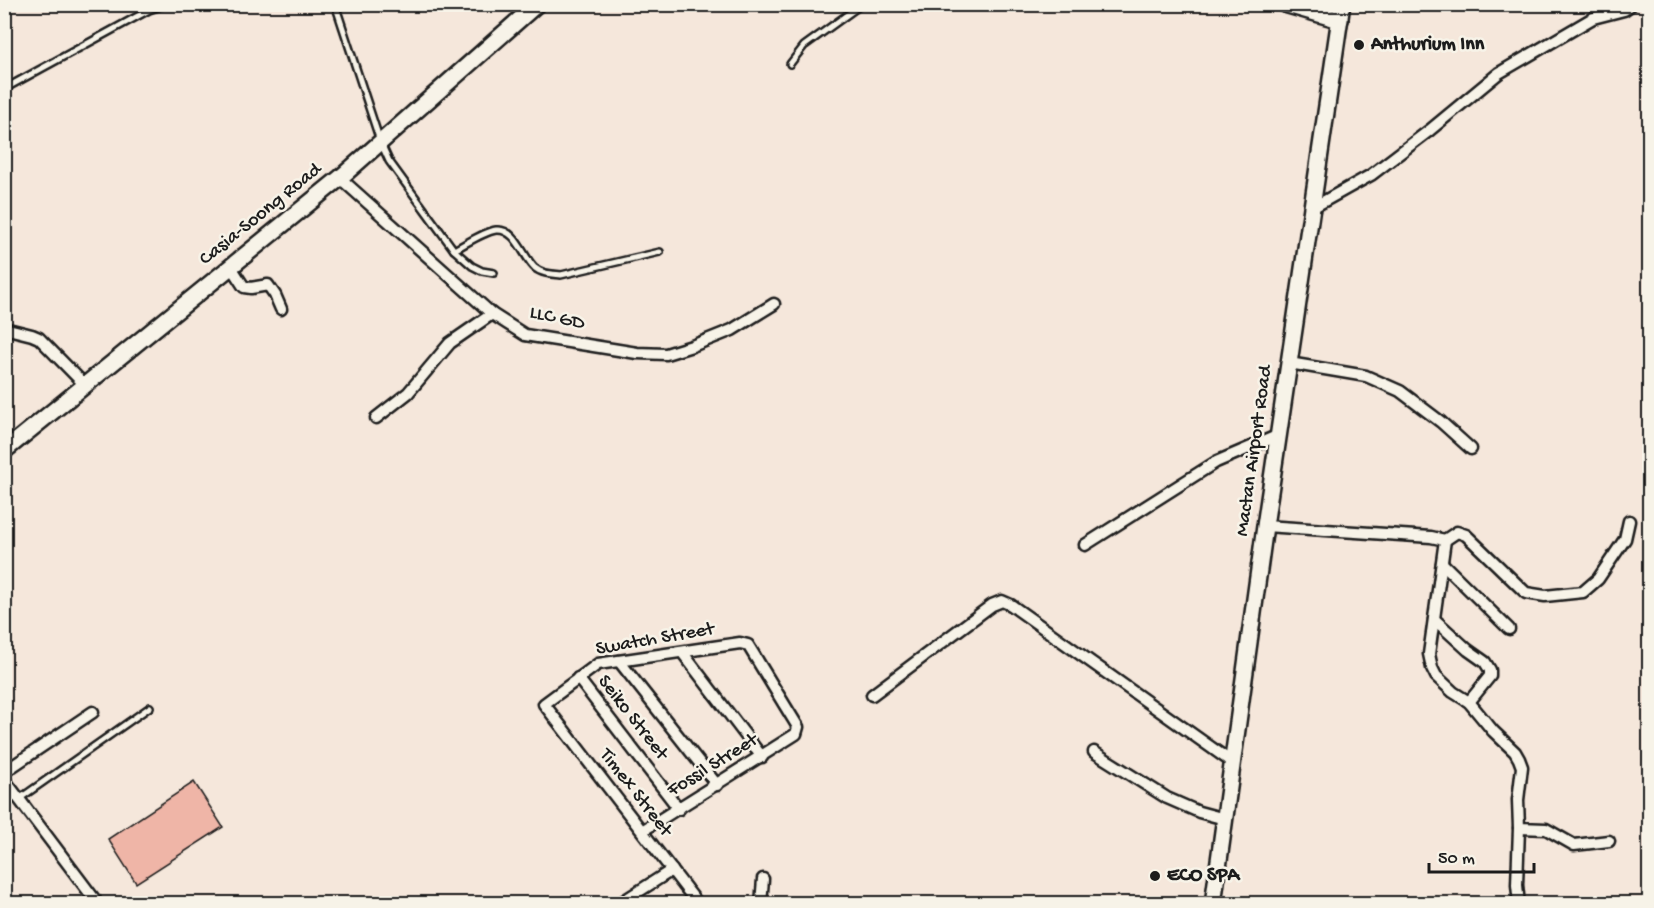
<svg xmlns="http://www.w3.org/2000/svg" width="1654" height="908" font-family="'Gochi Hand',sans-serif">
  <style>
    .building { fill: #efb5a7; stroke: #1c1c1c; stroke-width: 1.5 }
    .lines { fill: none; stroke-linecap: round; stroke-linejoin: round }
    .lane-casing { stroke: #1c1c1c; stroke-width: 10 }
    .street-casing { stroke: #1c1c1c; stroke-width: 15 }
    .secondary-casing { stroke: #1c1c1c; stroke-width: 20 }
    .lane { stroke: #f7f3e8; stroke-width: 5 }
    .street { stroke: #f7f3e8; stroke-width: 10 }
    .secondary { stroke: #f7f3e8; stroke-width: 15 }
    .poi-dot { fill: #1c1c1c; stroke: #f7f3e8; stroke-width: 2 }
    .labels { text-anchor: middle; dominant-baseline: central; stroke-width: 5; stroke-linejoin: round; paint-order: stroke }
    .poi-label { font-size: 20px; font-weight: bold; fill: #1c1c1c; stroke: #f7f3e8; text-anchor: start }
    .street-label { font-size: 20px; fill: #1c1c1c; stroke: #f7f3e8 }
  </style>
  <rect width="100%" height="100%" fill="#f5e7db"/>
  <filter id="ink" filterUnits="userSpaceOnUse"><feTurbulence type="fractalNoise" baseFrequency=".0167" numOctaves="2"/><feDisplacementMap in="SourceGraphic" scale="12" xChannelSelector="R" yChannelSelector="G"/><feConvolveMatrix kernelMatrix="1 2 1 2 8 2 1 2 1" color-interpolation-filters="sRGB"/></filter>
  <g filter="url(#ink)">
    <path class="building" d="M194,782L223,827L136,883L108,839Z"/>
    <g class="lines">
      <defs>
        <g id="lane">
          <path d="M335,4L380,141L389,161L454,250L472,266L482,271L494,273"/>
          <path d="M790,64L804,46L862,4"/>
          <path d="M4,89L149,10L167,4"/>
          <path d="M454,250C466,244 483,232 496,230C516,228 523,257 535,268C542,274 552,274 561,275L660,252"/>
          <path d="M19,799L150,707"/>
        </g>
        <g id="street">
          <path d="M340,178L492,314L525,335L637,353L666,354L692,346L732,330L774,304"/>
          <path d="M1312,208L1371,175L1430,130L1499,73L1593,18L1624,10L1632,4"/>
          <path d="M231,267L244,287L251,288L268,285L275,295L281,309"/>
          <path d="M4,328L32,335L39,338L85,385"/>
          <path d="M1289,363L1366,376L1400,391L1441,422L1471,449"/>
          <path d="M376,418L408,393L450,343L492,314"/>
          <path d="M1265,526L1431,537L1445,540L1429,654L1432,668L1436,676L1453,692L1469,702L1493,731L1515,752L1519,759L1522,767L1518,800L1519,828L1546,829L1574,845L1609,841"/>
          <path d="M1445,540L1457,532L1466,535L1526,593L1545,596L1583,592L1598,579L1625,539L1629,521"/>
          <path d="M1085,545L1216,462L1279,435"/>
          <path d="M1442,563L1509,629"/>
          <path d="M1434,619L1468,650L1485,662L1490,670V676L1469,702"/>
          <path d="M682,652L762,757"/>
          <path d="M619,661L717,785"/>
          <path d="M578,678L679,809"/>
          <path d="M872,695L992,605L1002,601L1011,605L1233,763"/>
          <path d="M1094,752L1167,798L1199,812L1225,819"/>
          <path d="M4,772L93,712"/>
          <path d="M4,779L98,904"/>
          <path d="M1519,828L1517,885L1519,904"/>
          <path d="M642,831L796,734L798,727L748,645L740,643L598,664L544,704L698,904"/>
          <path d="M619,904L672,870"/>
          <path d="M761,904L763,879"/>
        </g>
        <g id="secondary">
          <path d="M1284,4L1340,20"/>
          <path d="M4,451L340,178L537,4"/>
          <path d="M1213,904L1265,526L1342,4"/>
        </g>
      </defs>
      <use href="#lane" class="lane-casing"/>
      <use href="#street" class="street-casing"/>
      <use href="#secondary" class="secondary-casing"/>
      <use href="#lane" class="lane"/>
      <use href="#street" class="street"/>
      <use href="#secondary" class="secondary"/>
    </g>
  </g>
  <g class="poi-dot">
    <circle cx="1359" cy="45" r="6"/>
    <circle cx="1155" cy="876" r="6"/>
  </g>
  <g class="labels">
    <g class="poi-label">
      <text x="1371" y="45">Anthurium Inn</text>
      <text x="1167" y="876">ECO SPA</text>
    </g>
    <g class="street-label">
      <text transform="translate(261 215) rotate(-39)">Casia-Soong Road</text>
      <text transform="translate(557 319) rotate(12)">LLC GD</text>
      <text transform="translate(1255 451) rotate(-82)">Mactan Airport Road</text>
      <text transform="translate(655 640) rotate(-10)">Swatch Street</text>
      <text transform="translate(632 718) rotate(52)">Seiko Street</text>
      <text transform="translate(713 766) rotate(-32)">Fossil Street</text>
      <text transform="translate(635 793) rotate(52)">Timex Street</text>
    </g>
  </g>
  <rect width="1654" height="908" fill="none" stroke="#f7f3e8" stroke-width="24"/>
  <rect x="12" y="12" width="1630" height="884" fill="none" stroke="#1c1c1c" stroke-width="2" filter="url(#ink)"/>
  <path d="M1429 863v9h105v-9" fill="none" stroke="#1c1c1c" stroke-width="3"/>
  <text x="1438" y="863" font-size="18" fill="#1c1c1c" stroke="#f7f3e8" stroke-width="4.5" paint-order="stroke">50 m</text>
</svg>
